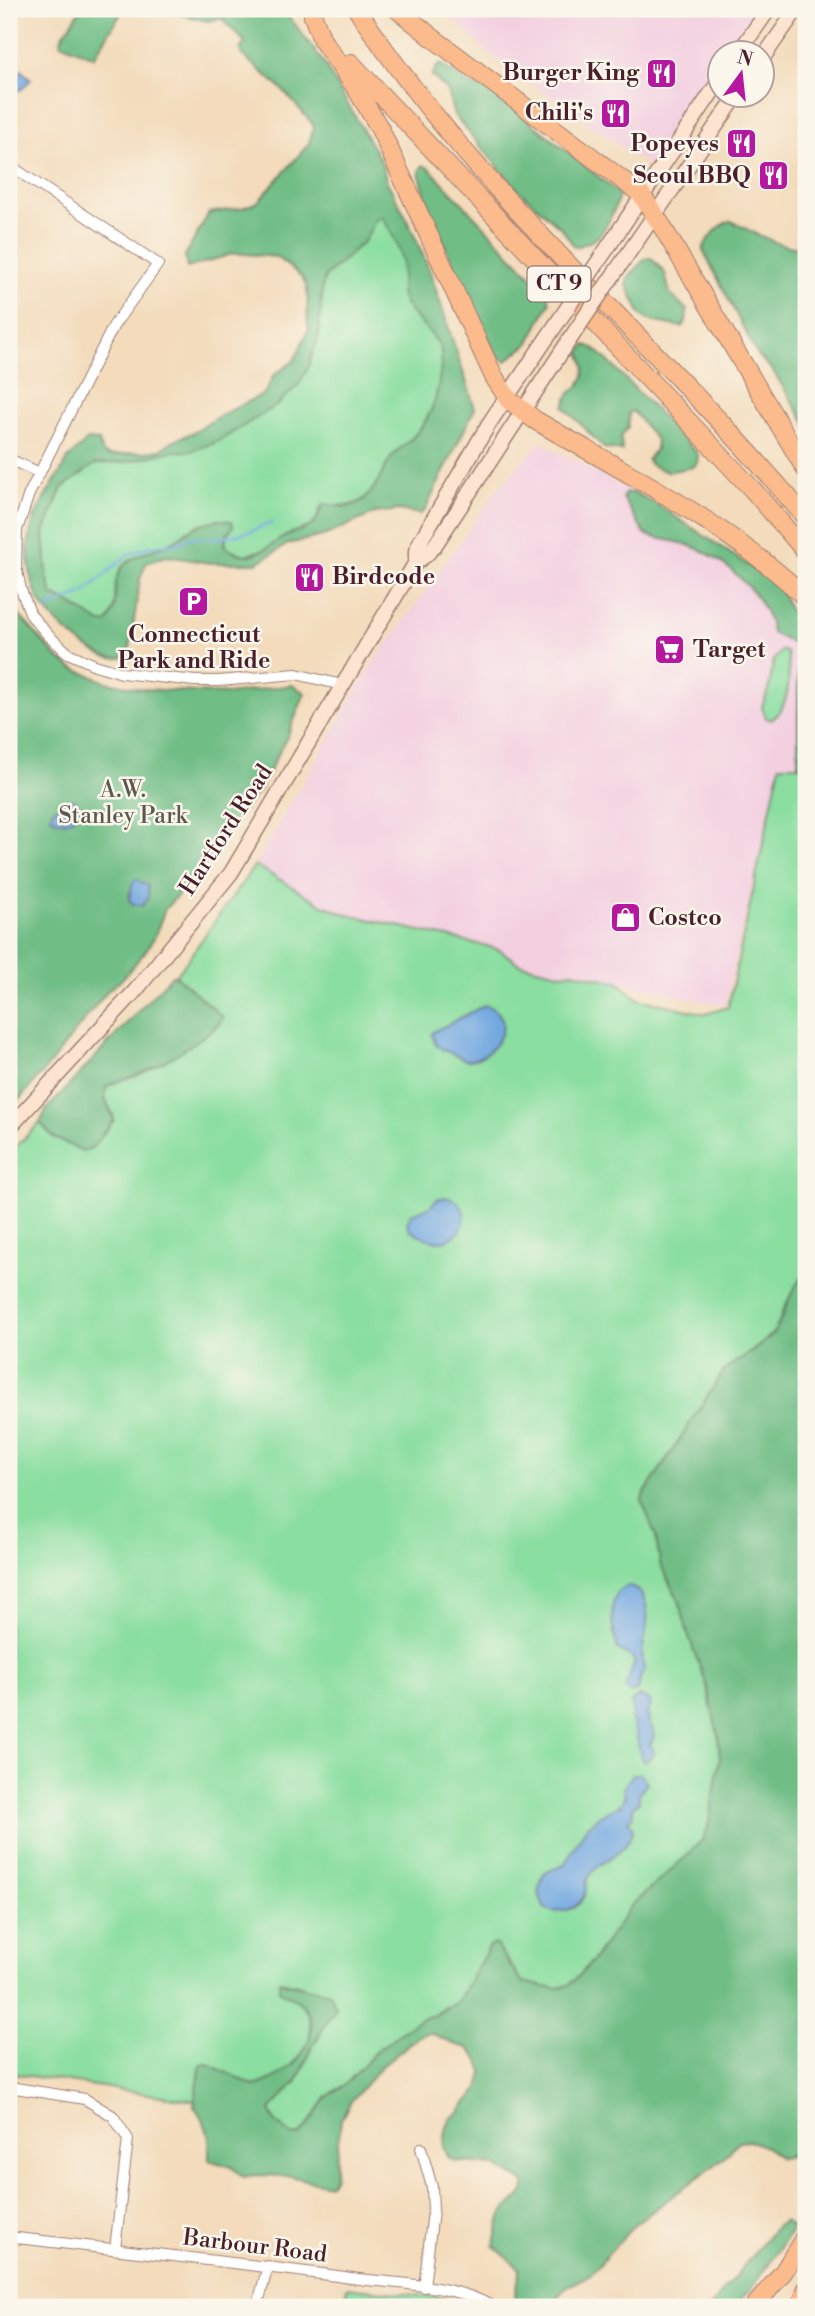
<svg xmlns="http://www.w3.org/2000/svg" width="815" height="2316" font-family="'Libre Bodoni',serif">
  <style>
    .built { fill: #f3cfe0 }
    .green { fill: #8adea0; stroke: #6a7e66; stroke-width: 2 }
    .forest { fill: #6fbd86; stroke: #5c6e58; stroke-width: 2; fill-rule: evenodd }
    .water { fill: #72a8e0; stroke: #5e6486; stroke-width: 2 }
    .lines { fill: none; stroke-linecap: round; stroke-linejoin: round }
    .stream { stroke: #72a8e0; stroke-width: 2.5 }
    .minor-casing { stroke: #9e7d73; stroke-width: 12 }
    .secondary-casing { stroke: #9e7d73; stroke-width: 17 }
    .motorway-casing { stroke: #9e7d73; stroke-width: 20 }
    .minor { stroke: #fff; stroke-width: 10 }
    .secondary { stroke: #fde4d1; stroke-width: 14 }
    .motorway { stroke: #fbbb8c; stroke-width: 18 }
    .secondary-bridge-casing { stroke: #9e7d73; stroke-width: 17; stroke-linecap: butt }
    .secondary-bridge { stroke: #fde4d1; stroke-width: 14 }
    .labels { text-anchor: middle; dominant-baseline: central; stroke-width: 5; stroke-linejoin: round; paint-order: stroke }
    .shield { fill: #fbf7ec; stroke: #7f6065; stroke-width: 2 }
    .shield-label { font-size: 21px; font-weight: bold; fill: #4a1f2b }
    .poi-label { font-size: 23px; font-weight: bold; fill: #4a1f2b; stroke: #fbf7ec; text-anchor: end }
    .park-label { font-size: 23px; fill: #5d584e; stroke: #fbf7ec }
    .street-label { font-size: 23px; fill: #4a1f2b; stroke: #fbf7ec }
  </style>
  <rect width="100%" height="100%" fill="#fbf7ec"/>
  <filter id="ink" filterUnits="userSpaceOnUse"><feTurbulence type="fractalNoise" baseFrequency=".0143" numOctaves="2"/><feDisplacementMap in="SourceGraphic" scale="14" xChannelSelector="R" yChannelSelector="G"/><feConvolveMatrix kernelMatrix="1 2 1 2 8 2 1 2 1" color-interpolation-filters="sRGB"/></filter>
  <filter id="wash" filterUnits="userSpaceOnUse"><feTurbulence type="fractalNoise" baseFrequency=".00686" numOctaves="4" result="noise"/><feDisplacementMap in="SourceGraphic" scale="28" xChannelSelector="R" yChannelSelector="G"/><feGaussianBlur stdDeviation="1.57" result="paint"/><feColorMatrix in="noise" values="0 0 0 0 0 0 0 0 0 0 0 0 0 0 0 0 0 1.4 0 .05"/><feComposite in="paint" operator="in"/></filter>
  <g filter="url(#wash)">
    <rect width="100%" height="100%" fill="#f3dbbb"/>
    <g class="built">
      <path d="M444,9H757L728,52H720V63L651,167L487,52Z"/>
      <path d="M540,442L633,492L624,494L623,498L642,530L650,536L685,544L721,561L743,580L766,614L777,636L791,640L796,644L798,661V765L780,766L725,1006L572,972L563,974L520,964L501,951L491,947L345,914L325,906L255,865L371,667L498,489Z"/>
    </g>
    <g class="green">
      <path d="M382,217C390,229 399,245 402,260C405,272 399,286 405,302C411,318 436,332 440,348C449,376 433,415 414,436C407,444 397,449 391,458C382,470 377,490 365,498C345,512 339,501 320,508L317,519L311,526L292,533L270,548L244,555L226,547V536L233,526L232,522C221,517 200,524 190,530C184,534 179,539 172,542C156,550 136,553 123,566C112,578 120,604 108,623H101L67,602L52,595L47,578L44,531L62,488L95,464L125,462L173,451H191L298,385L322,300V288L325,277L365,240L376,219Z"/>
      <path d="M782,650L787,653C791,673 790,708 771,720L766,718L762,707L769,688L774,660Z"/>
      <path d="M780,765H798L806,769V1274C798,1284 787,1300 782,1312C779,1320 779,1326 773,1333C760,1349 740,1357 724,1371L643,1496L642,1501L656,1534L658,1552L670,1585L679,1600L688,1634L706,1683L718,1735L720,1758L708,1828L703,1839L691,1852L631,1906L597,1955L582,1973L569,1985L557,1988L545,1987L522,1982L506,1958L467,1984L460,1999L453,2005L444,2007L435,2015L420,2019L376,2051L349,2081L327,2097L307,2126L299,2135L293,2136L276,2123L270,2110L297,2081L313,2045L322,2031L330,2014L300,1985L280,1981L279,1990C287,1995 300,2000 305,2009C310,2016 312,2032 309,2040C302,2060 274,2088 252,2085C238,2084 215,2071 201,2065L195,2101L9,2073V1153L40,1123L54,1138L83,1151C97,1142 107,1132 114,1116L105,1099V1087C129,1073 217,1038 223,1017L176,976L255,865L325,906L345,914L491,947L501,951L520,964L563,974L572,972L618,982L638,999L706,1014L728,1007Z"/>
      <path d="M347,2287L449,2299H443L437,2307H344Z"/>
    </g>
    <g class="forest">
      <path d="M81,9H126L120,15L94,57L60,43L62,37Z"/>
      <path d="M158,9H283L322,60L381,161L387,182L407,219L429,269L475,408L425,510L420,514L399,510L375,513L326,535L288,544L257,563H211L166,556L146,563L140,579L129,654C106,674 50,620 39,600C32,585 26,558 29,541C32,515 46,495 60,473C63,469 65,463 68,459C74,452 82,447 87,440L99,441L102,452L109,456L161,450L172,441L195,432L219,416L262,395L266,391L274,375L294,361L309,329C304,313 312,293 303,279C297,270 284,265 277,257L235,253L187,268L185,256L209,213L242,208L258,202L308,145L314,128L312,123L283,90L242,55L240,50L245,42L221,18L207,21ZM382,217C390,229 399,246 402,260C404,272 399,285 402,297C407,313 429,329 438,343C444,352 441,365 440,374C437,399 431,418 414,436C406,444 397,450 391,458C379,476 371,505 345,507C339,508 331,504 324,504C318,510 320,517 314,523C309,529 301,530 294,532C269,542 253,570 224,545L226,536L233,526L232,522C221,517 200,523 190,530C184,533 179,539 172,542C158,549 127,556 120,571C110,588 122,603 107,623H101L67,602L52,595L47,578L44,531L62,488L95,464L125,462L173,451H191L217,442L276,406L298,385L307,370L319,335L322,288L325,277L365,240L376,219Z"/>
      <path d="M441,64L466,83L492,91L616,191L619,197C614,210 607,230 595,239C590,243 585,242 580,246H574L562,229L516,188L454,115L447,90L432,76L436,68Z"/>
      <path d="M423,165L430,169L547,293L550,302L528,344L506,361L497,355L480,324L430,212L419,172Z"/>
      <path d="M731,221C749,230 788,253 806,246V423L773,371L757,354L703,250C705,240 722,222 731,221Z"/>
      <path d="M651,258L665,273L670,294L687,310L686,322L682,327L651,321L641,315L627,285V279L645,259Z"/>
      <path d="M586,345L594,348L608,361L698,454L697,463L693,467L667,472L651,465L647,460L656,449V440L633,411L629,413L628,427L621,437L622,451L604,448L564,407L569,394C585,383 589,371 580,352Z"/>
      <path d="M633,492L658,505L778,585L789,609L806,633V769L798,765V661L795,644L772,633C767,595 723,557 688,545C674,540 658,540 645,534L623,498L624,494Z"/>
      <path d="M9,613H17L57,657L72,668L106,682L142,689L228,694L292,685L305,693L287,737L258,792L229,828L205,865L165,909L155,936L145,952L122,979L108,990L45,1070L9,1111Z"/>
      <path d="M172,975L176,976L223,1017C220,1030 158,1066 142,1073C130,1078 117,1080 106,1087L105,1099L114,1120L92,1148L83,1151L54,1138L40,1123L46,1110Z"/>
      <path d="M806,1274V1759L801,1772L806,1781V2139C797,2149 795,2157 780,2158C768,2147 755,2139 739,2141L724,2158L635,2224L591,2274L566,2287L549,2307H516C511,2298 520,2281 520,2269L494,2246C498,2236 498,2222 503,2213C510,2202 528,2197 525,2182L494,2165L455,2161L449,2158L444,2148L446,2130L450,2119L459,2112L479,2088L483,2073L478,2059L468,2048L451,2043L430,2032L419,2036L381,2067L351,2101L341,2119L334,2179L330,2183L324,2184L290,2176L255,2175L243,2177L232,2167L209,2160V2136L203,2119L194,2106L201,2065L209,2064L254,2086C286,2077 324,2046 306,2009C301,2000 287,1995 279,1990L280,1982L330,1993L336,2007L313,2045L297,2081L270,2110L276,2123L293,2136L299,2135L307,2126L327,2097L349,2081L376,2051L420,2019L435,2015L458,2001L489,1947L494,1944L497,1946L522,1982L545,1987L557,1988L569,1985L582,1973L597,1955L631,1906L691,1852L703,1839L708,1828L720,1758L718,1735L706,1683L688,1634L679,1600L660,1564L656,1537L642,1501L643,1496L724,1371C740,1357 760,1349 773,1333C787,1316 786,1291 806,1274Z"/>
      <path d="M784,2221L791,2226V2232L750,2290L733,2307H710L774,2229Z"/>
    </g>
    <g class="water">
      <path d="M21,70L31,79L22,89L9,95V82L12,79L13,74Z"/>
      <path d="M67,799H75L79,806L74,818L64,822L51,818L52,811Z"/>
      <path d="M136,879L148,886V897L142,906L133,904L129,900L132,884Z"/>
      <path d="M485,1005C523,1017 492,1062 466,1060L444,1050L436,1045L432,1035L433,1032Z"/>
      <path d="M445,1197C477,1202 466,1243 436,1241C428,1240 417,1234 410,1230L407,1223L411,1214L430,1207L437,1199Z"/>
      <path d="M630,1586C655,1596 647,1628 643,1648C641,1655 643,1663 645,1670L641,1675L638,1690L630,1693L625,1688L635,1662L632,1657L618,1649C612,1632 605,1589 630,1586Z"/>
      <path d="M639,1696L650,1701L651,1706L647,1711L650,1724L655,1734L650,1745L654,1752L653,1756L644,1762C636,1753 640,1733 631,1719L634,1712L631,1702Z"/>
      <path d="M633,1774H641L647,1783L639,1794V1801L633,1807V1816L628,1820L633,1829C624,1858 608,1854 592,1872C585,1880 587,1884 585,1893C581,1909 558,1916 544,1908L538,1891L544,1873L564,1865L586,1828L600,1815L619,1806L625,1796L623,1788Z"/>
    </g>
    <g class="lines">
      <g class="stream">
        <path d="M47,609L85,592L127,555L151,546L179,543L193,537L219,538L245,533L272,523"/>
        <path d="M9,630L16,623"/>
      </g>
    </g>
  </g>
  <g filter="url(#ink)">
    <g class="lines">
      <defs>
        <g id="minor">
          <path d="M9,165L158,264L114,325L29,494L17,530L16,566L21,590L31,615L48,635L68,653L95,665L122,673L195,681H219L296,674L342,685"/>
          <path d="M9,459L40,473"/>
          <path d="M9,2087L85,2099L113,2116L128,2139L115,2249"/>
          <path d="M421,2148L432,2187L433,2211L424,2287"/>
          <path d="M9,2237C126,2251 242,2263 359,2279C401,2284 457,2285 493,2307"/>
          <path d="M257,2307L268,2266"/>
        </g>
        <g id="secondary">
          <path d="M739,52L769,9"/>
          <path d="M762,59L797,9"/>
          <path d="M600,259L720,80"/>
          <path d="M614,274L738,94"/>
          <path d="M416,562L426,555L435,545L572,336"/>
          <path d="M9,1128L136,990L231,873L416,562V551L421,540L490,422L568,307"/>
        </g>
        <g id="motorway">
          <path d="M357,9C481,200 661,345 806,518"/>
          <path d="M397,9L433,38L641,194L660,223L806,470"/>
          <path d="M313,16L322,40L356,88L380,129L494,377L509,400L535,420C629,475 727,523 806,598"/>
          <path d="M351,63L753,490L806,552"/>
          <path d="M754,2307L784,2271L806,2235"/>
          <path d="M801,2307L806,2290"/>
        </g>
      </defs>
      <use href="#minor" class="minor-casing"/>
      <use href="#secondary" class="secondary-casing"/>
      <use href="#motorway" class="motorway-casing"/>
      <use href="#minor" class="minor"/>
      <use href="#secondary" class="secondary"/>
      <use href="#motorway" class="motorway"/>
      <defs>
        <g id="secondary-bridge">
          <path d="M568,307L600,259"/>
          <path d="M572,336L614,274"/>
        </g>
      </defs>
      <use href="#secondary-bridge" class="secondary-bridge-casing"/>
      <use href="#secondary-bridge" class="secondary-bridge"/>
    </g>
  </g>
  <defs>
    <symbol id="restaurant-square" viewBox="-11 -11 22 22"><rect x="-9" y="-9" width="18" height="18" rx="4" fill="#b5179e" stroke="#fbf7ec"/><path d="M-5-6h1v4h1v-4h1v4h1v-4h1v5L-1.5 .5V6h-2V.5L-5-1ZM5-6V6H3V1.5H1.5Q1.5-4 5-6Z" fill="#fff"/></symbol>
    <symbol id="parking-square" viewBox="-11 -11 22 22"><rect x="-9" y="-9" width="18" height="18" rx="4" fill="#b5179e" stroke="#fbf7ec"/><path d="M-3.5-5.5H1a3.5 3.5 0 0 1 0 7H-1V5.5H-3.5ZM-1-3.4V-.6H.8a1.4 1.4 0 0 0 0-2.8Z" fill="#fff"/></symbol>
    <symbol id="supermarket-square" viewBox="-11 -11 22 22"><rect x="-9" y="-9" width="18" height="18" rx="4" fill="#b5179e" stroke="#fbf7ec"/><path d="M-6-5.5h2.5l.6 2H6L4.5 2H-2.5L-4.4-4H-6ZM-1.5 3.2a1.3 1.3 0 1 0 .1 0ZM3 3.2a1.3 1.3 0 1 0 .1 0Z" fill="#fff"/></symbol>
    <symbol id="shop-square" viewBox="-11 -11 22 22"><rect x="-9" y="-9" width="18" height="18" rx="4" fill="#b5179e" stroke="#fbf7ec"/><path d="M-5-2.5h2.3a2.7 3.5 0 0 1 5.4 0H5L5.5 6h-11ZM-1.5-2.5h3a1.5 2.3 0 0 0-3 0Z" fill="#fff"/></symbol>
  </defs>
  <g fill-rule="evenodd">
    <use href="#restaurant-square" x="644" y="56" width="35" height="35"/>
    <use href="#restaurant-square" x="598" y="96" width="35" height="35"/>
    <use href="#restaurant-square" x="724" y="126" width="35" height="35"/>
    <use href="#restaurant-square" x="756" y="158" width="35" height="35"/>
    <use href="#restaurant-square" x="292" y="560" width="35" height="35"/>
    <use href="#parking-square" x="176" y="584" width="35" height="35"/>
    <use href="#supermarket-square" x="652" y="632" width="35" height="35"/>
    <use href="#shop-square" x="608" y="900" width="35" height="35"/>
  </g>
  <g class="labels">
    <rect class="shield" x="527.5" y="266.5" width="63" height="35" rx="5"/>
    <g class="shield-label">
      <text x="559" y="284">CT 9</text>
    </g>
    <g class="poi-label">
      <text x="639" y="73">Burger King</text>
      <text x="593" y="113">Chili's</text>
      <text x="719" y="144">Popeyes</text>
      <text x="751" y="176">Seoul BBQ</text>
      <text x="332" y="577" text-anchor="start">Birdcode</text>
      <text x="194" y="635" text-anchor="middle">Connecticut<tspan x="194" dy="26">Park and Ride</tspan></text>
      <text x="693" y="650" text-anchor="start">Target</text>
      <text x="648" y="918" text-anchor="start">Costco</text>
    </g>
    <g class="park-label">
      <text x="123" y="790">A.W.<tspan x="123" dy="26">Stanley Park</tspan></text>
    </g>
    <g class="street-label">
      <text transform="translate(226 830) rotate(-57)">Hartford Road</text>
      <text transform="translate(255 2246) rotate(7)">Barbour Road</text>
    </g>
  </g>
  <rect width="815" height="2316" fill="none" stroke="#fbf7ec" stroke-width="35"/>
  <g transform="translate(741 74) rotate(15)"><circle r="33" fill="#fbf7ec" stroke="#b4a19f" stroke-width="2"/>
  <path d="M0-5L12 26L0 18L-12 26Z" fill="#b5179e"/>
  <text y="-10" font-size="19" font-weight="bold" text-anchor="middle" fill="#4a1f2b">N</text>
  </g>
</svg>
